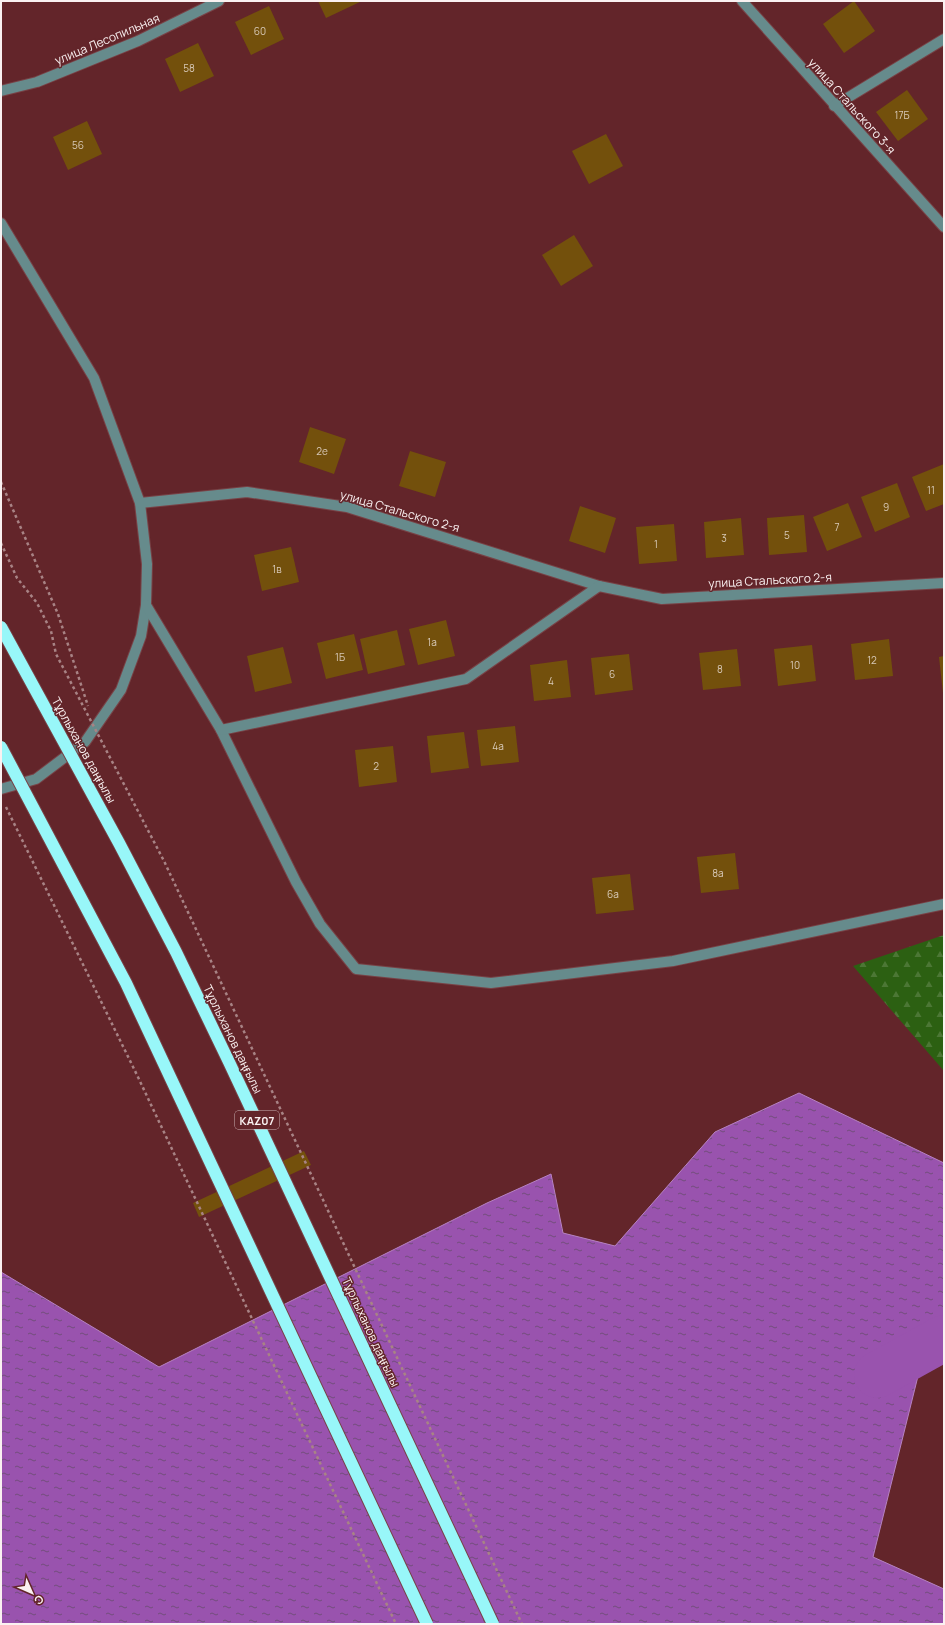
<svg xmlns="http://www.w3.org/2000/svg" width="945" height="1625" font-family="Manrope,sans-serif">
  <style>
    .forest { fill: url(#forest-firs) }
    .water { fill: url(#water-ripples); stroke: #b682c2 }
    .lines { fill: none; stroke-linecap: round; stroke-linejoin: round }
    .river { stroke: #9953ae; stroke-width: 46 }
    .building { fill: #73500c }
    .minor-casing { stroke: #784246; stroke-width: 12 }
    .path { stroke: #a88385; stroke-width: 2.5; stroke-dasharray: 3 3; stroke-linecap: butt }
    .minor { stroke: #668b8c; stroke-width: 10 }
    .highway-bridge-casing { stroke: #784246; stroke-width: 14; stroke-linecap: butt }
    .path-bridge { stroke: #a88385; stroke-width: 2.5; stroke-dasharray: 3 3; stroke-linecap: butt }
    .highway-bridge { stroke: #98f7f9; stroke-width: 12 }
    .labels { text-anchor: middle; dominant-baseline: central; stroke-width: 3; stroke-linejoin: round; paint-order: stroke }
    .number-label { font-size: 10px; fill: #d8c9b8 }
    .shield { fill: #63252a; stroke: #cdb4b5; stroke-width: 1 }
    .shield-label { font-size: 11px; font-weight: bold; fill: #faf1f1 }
    .street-label { font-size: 12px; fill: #faf1f1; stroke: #63252a }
  </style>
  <defs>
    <pattern id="forest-firs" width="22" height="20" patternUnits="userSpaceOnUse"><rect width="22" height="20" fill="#2c6012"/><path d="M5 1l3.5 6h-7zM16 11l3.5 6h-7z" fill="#4c7735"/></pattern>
    <pattern id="water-ripples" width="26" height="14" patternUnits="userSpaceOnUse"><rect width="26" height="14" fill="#9953ae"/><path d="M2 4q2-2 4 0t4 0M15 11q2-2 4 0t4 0" fill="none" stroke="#724e7b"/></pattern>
  </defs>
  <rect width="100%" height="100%" fill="#63252a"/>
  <path class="forest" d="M944,935V1071L853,966Z"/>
  <path class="water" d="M799,1093L944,1163V1326L922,1360L873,1557L944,1589V1624H1V1272L159,1367L487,1203L551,1174L563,1233L615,1246L715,1132Z"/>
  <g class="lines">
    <path class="river" d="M877,1375L944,1338"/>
  </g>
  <g class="building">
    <path d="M318,1H362L326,18Z"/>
    <path d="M854,1L875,31L844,53L823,24Z"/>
    <path d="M269,6L284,39L251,55L235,22Z"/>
    <path d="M198,43L214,76L180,92L165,59Z"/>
    <path d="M907,90L928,119L898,141L876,112Z"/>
    <path d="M87,121L102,154L68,170L53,137Z"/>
    <path d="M606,134L623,166L589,184L572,151Z"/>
    <path d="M574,235L593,266L561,286L542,255Z"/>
    <path d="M310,427L346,439L334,474L299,462Z"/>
    <path d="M410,451L446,462L435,497L399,486Z"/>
    <path d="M944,464V504L926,511L912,477Z"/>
    <path d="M897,483L910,517L875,532L861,497Z"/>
    <path d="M848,503L862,537L827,551L813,517Z"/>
    <path d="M580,506L616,518L605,553L569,541Z"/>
    <path d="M804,515L807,552L769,555L767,518Z"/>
    <path d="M741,518L744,555L706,558L704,522Z"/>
    <path d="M674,524L677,561L639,564L636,527Z"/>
    <path d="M291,547L299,582L262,591L254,555Z"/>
    <path d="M446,620L455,656L418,665L409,629Z"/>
    <path d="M397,630L405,665L368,674L360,639Z"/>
    <path d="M354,634L363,670L326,679L317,643Z"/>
    <path d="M889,639L893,676L855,680L851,644Z"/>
    <path d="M812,645L816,681L778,686L774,649Z"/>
    <path d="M283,647L292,683L255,692L247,656Z"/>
    <path d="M737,649L741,686L703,690L699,653Z"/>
    <path d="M629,654L633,690L595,695L591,658Z"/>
    <path d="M944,656V693H943L939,657Z"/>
    <path d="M567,660L571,697L534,701L530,665Z"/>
    <path d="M515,726L519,762L481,766L477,730Z"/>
    <path d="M464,732L469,768L431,773L427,736Z"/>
    <path d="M393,746L397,782L359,787L355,750Z"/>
    <path d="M735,853L739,889L701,893L697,857Z"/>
    <path d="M630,874L634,910L596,914L592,878Z"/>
    <path d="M304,1151L311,1165L199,1217L193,1203Z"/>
  </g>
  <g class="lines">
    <defs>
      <g id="minor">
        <path d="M742,1L944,227"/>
        <path d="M1,91L37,82L138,41L219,1"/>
        <path d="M834,106L944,39"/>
        <path d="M1,223L94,378L140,503L147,564L146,605L141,636L121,690L85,742L36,779L1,789"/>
        <path d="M140,503L247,492L347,507L599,586L662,599L944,583"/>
        <path d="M146,605L221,730L296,882L320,924L356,969L491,983L673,961L944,904"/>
        <path d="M221,730L466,679L599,586"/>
      </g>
    </defs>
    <use href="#minor" class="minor-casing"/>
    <g class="path">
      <path d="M1,482L58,614L88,706"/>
      <path d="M6,807L137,1075L396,1624"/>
    </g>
    <use href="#minor" class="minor"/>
    <defs>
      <g id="highway-bridge">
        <path d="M1,627L119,843L176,952L229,1062L493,1624"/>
        <path d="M1,747L126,983L427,1624"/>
      </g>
    </defs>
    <use href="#highway-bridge" class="highway-bridge-casing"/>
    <path class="path-bridge" d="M1,543L17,578L37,603L51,631L56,654L164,861L522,1624"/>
    <use href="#highway-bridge" class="highway-bridge"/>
  </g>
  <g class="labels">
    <g class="number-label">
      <text x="260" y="31">60</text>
      <text x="189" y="68">58</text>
      <text x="902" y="115">17Б</text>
      <text x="78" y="145">56</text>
      <text x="322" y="451">2е</text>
      <text x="931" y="490">11</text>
      <text x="886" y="507">9</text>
      <text x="837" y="527">7</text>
      <text x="787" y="535">5</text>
      <text x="724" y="538">3</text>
      <text x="656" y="544">1</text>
      <text x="277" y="569">1в</text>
      <text x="432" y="642">1а</text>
      <text x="340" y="657">1Б</text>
      <text x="872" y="660">12</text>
      <text x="795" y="665">10</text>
      <text x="720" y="669">8</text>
      <text x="612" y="674">6</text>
      <text x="551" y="681">4</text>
      <text x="498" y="746">4а</text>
      <text x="376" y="766">2</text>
      <text x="718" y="873">8а</text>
      <text x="613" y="894">6а</text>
    </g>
    <rect class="shield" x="235" y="1111" width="44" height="18" rx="3"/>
    <g class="shield-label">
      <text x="257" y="1120">KAZ07</text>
    </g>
    <g class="street-label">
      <text transform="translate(107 39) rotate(-23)">улица Лесопильная</text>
      <text transform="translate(852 106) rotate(48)">улица Стальского 3-я</text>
      <text transform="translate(400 511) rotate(16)">улица Стальского 2-я</text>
      <text transform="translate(770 580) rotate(-3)">улица Стальского 2-я</text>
      <text transform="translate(84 750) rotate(61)">Тұрлыханов даңғылы</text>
      <text transform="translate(233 1039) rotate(64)">Тұрлыханов даңғылы</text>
      <text transform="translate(371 1332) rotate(65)">Тұрлыханов даңғылы</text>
    </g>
  </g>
  <rect width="945" height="1625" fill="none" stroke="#faf1f1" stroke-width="4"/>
  <g transform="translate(32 1593) rotate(135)" stroke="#63252a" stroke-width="3" paint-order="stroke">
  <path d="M0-3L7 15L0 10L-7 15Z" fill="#faf1f1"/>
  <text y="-6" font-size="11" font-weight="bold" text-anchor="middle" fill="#faf1f1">С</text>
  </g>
</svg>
